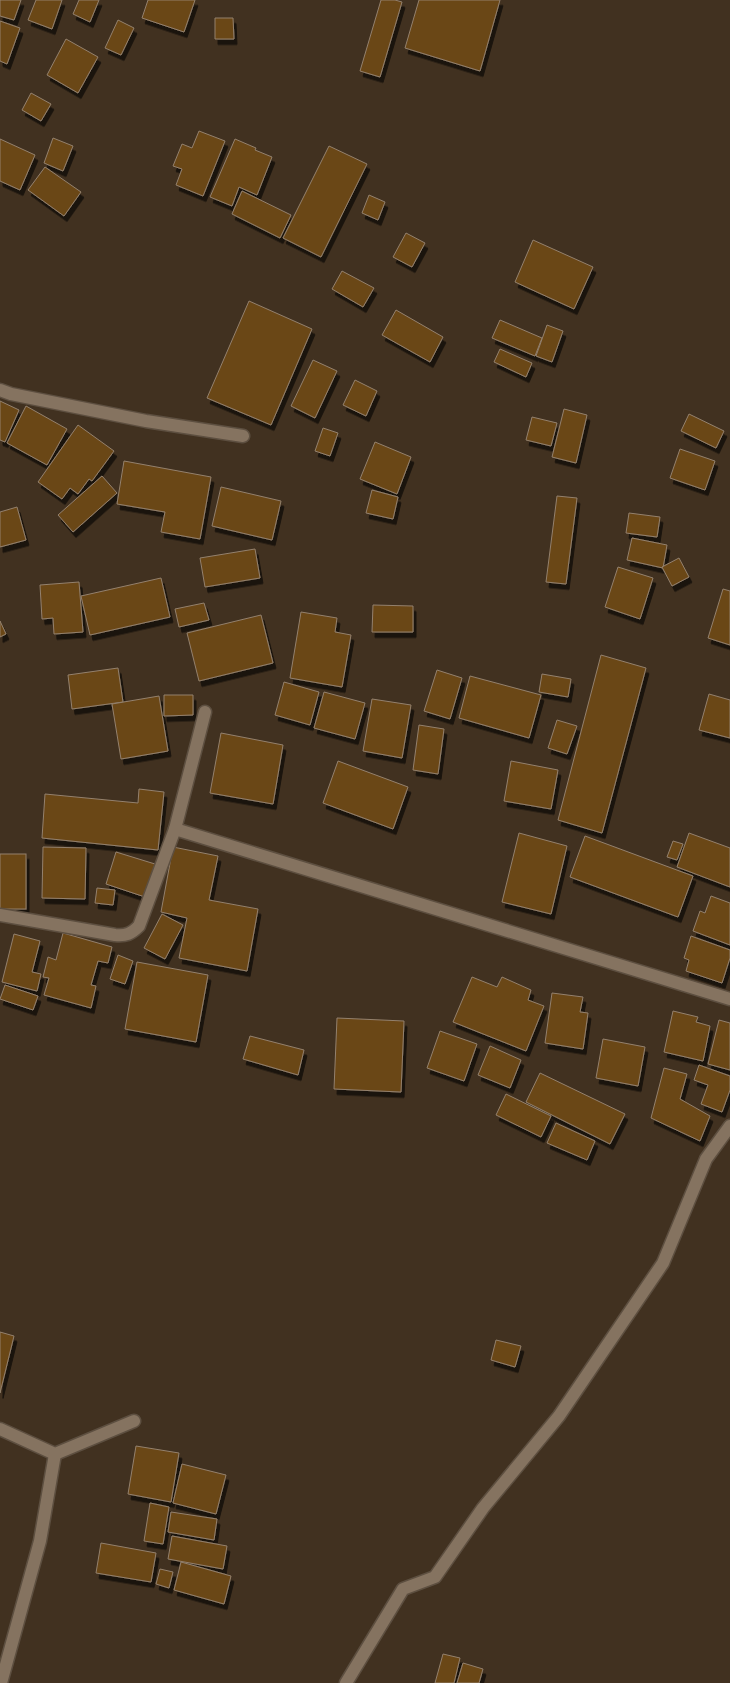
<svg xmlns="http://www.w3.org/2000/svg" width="730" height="1683" font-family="'Nunito Sans',sans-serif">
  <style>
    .building { fill: #6b4617; stroke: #93816d; filter: url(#shadow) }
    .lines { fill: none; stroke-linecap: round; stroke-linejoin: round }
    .minor-casing { stroke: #5d4f40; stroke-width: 15 }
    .minor { stroke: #857360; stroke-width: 12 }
  </style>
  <defs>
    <filter id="shadow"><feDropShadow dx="3" dy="5.5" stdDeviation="0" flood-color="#0009"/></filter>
  </defs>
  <rect width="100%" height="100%" fill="#413120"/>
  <g class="building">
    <path d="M0,0H21L14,20L0,16Z"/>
    <path d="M36,0H62L52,29L28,20Z"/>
    <path d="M79,0H99L90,22L73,14Z"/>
    <path d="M148,0H195L184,32L142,18Z"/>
    <path d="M381,0H395L402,2L380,77L360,71Z"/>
    <path d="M419,0H500L480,71L405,48Z"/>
    <path d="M215,18H233L234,39H215Z"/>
    <path d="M118,20L134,28L121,55L105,48Z"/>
    <path d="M0,21L20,28L7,64L0,61Z"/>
    <path d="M66,39L98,57L78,93L47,75Z"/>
    <path d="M31,93L51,104L41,121L22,110Z"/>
    <path d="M199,131L225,141L203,196L176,185L182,169L173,166L182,144L192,148Z"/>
    <path d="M53,138L73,146L63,171L44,163Z"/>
    <path d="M0,139L35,155L20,190L0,181Z"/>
    <path d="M235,139L256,148L255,150L272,157L257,195L239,187L232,206L210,197Z"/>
    <path d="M329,146L367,164L321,257L283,238Z"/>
    <path d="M45,167L81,192L64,216L28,190Z"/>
    <path d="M242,191L291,215L280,238L232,214Z"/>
    <path d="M369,195L385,202L378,220L362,213Z"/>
    <path d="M406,233L425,243L412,267L393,257Z"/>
    <path d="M533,240L593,267L574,309L515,282Z"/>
    <path d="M342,271L374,288L363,307L332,289Z"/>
    <path d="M249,301L312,329L271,425L207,398Z"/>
    <path d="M396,310L443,337L430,362L382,335Z"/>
    <path d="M500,320L542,338L535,356L492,338Z"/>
    <path d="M547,325L563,331L552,362L536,356Z"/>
    <path d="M500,349L532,363L526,377L494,362Z"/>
    <path d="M313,360L337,371L315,418L291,406Z"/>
    <path d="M355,380L377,391L366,416L343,405Z"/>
    <path d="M0,401L19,410L5,442L0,440Z"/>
    <path d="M26,406L67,429L47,465L7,443Z"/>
    <path d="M564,409L587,415L576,463L552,457Z"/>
    <path d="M689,414L724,431L716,448L681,431Z"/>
    <path d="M532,417L557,423L551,446L526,440Z"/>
    <path d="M78,425L114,451L92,481L89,479L78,494L70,488L62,499L38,482Z"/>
    <path d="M323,428L338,433L330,456L315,451Z"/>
    <path d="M375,442L411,457L397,494L360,479Z"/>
    <path d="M680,449L715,461L705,490L670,478Z"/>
    <path d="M124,461L211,477L200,539L161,532L165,512L117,504Z"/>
    <path d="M102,476L117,493L73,532L58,515Z"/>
    <path d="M221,487L281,501L272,540L212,526Z"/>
    <path d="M372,490L398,497L393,519L366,513Z"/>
    <path d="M557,496L577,498L566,584L546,582Z"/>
    <path d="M17,507L26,540L0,547V512Z"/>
    <path d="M629,513L660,517L657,537L626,533Z"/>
    <path d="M632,538L667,545L663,568L627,560Z"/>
    <path d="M255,549L260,578L205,587L200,558Z"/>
    <path d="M679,558L689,577L672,586L662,567Z"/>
    <path d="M618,567L653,578L640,619L605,607Z"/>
    <path d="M161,578L170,617L90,635L81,596Z"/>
    <path d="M79,582L83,632L54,634L53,618L42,619L40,585Z"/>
    <path d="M723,589L730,591V645L708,638Z"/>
    <path d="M204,603L209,620L179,627L175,609Z"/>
    <path d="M373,605L413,606V632H372Z"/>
    <path d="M301,612L337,618L335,632L351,635L342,687L290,678Z"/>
    <path d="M261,615L273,663L199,681L187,633Z"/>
    <path d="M0,621L6,634L0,637Z"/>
    <path d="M601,655L646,668L602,833L558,820Z"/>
    <path d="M118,668L123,702L72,709L68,675Z"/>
    <path d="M437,670L462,678L450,719L424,711Z"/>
    <path d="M542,674L571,679L568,697L539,692Z"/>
    <path d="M470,676L541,695L529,738L459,718Z"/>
    <path d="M284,682L319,692L310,725L275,715Z"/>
    <path d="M324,692L365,703L355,739L314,728Z"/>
    <path d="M709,694L730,700V738L699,730Z"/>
    <path d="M164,695H193V715L164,716Z"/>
    <path d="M159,696L168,751L121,759L112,704Z"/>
    <path d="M372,699L411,705L402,758L363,751Z"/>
    <path d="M557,720L577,726L567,754L548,748Z"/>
    <path d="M419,725L444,729L438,774L413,770Z"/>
    <path d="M221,733L283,745L273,804L210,793Z"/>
    <path d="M338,761L408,787L393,829L323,803Z"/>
    <path d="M511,761L558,770L551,809L504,801Z"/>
    <path d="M139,789L164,792L158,850L42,838L45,794L138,803Z"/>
    <path d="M519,833L567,846L551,914L502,902Z"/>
    <path d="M689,833L730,848V887L677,867Z"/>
    <path d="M585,836L693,876L678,917L570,877Z"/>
    <path d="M673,841L683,844L677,860L667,857Z"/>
    <path d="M43,847L86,848L85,899L42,898Z"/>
    <path d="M173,847L218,856L209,900L258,909L247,971L179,958L187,918L161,912Z"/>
    <path d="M116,852L155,864L145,897L106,884Z"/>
    <rect x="0" y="854" width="26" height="55"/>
    <path d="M97,888L115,890L113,905L95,903Z"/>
    <path d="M711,896L730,903V945L693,931L700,911L705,913Z"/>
    <path d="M162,914L183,925L165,959L144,948Z"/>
    <path d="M63,933L112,947L108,963L98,961L91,985L96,986L91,1008L44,995L49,978L43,977L48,957L56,960Z"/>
    <path d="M14,934L40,941L32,972L41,974L37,991L2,982Z"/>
    <path d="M691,936L730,950V958L722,983L686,971L689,960L684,958Z"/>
    <path d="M118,955L133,961L125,984L110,979Z"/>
    <path d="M137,962L208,975L196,1042L125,1029Z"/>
    <path d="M472,977L497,987L502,977L531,990L528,1000L544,1006L526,1051L453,1022Z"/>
    <path d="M5,985L38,996L33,1010L0,999Z"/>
    <path d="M552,993L583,997L580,1012L588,1013L583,1049L545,1043Z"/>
    <path d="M673,1011L698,1017L696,1022L710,1026L703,1061L664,1052Z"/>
    <path d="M337,1018L404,1021L401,1092L334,1089Z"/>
    <path d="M719,1020L730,1023V1070L708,1064Z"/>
    <path d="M440,1031L477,1044L464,1081L427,1068Z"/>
    <path d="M250,1036L304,1050L298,1075L243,1059Z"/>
    <path d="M603,1039L645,1047L638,1086L596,1078Z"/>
    <path d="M490,1046L521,1060L510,1088L478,1075Z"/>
    <path d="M699,1065L730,1076V1090L722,1112L701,1104L708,1085L694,1080Z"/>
    <path d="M664,1068L687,1074L680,1099L710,1116L700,1141L651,1118Z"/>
    <path d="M540,1073L625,1114L610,1144L526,1102Z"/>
    <path d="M506,1094L551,1116L541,1137L496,1115Z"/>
    <path d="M556,1123L595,1141L587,1160L547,1143Z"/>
    <path d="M0,1332L14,1336L0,1393Z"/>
    <path d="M496,1340L521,1346L515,1367L491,1360Z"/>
    <path d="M136,1446L179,1453L171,1502L128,1494Z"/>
    <path d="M182,1464L226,1475L216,1514L173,1503Z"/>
    <path d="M150,1503L169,1507L163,1544L144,1541Z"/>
    <path d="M171,1512L217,1519L214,1540L168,1532Z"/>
    <path d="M172,1536L227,1546L223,1569L168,1559Z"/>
    <path d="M101,1543L156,1553L151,1582L96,1573Z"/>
    <path d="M181,1562L231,1576L224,1604L174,1590Z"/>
    <path d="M160,1569L173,1572L169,1588L156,1584Z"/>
    <path d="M443,1654L460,1658L454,1683H435Z"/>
    <path d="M463,1663L483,1669L479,1683H457Z"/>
  </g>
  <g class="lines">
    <defs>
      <g id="minor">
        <path d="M0,390L11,394L146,421L243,436"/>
        <path d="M175,829L730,999"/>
        <path d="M0,915L115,935C126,936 131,934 139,926L175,829L205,712"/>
        <path d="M0,1429L55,1454L134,1421"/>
        <path d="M1,1683L40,1541L55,1454"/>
        <path d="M346,1683L403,1589L435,1577L483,1508L559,1416L663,1263L706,1159L730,1126"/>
      </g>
    </defs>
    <use href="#minor" class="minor-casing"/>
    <use href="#minor" class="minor"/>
  </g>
</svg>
